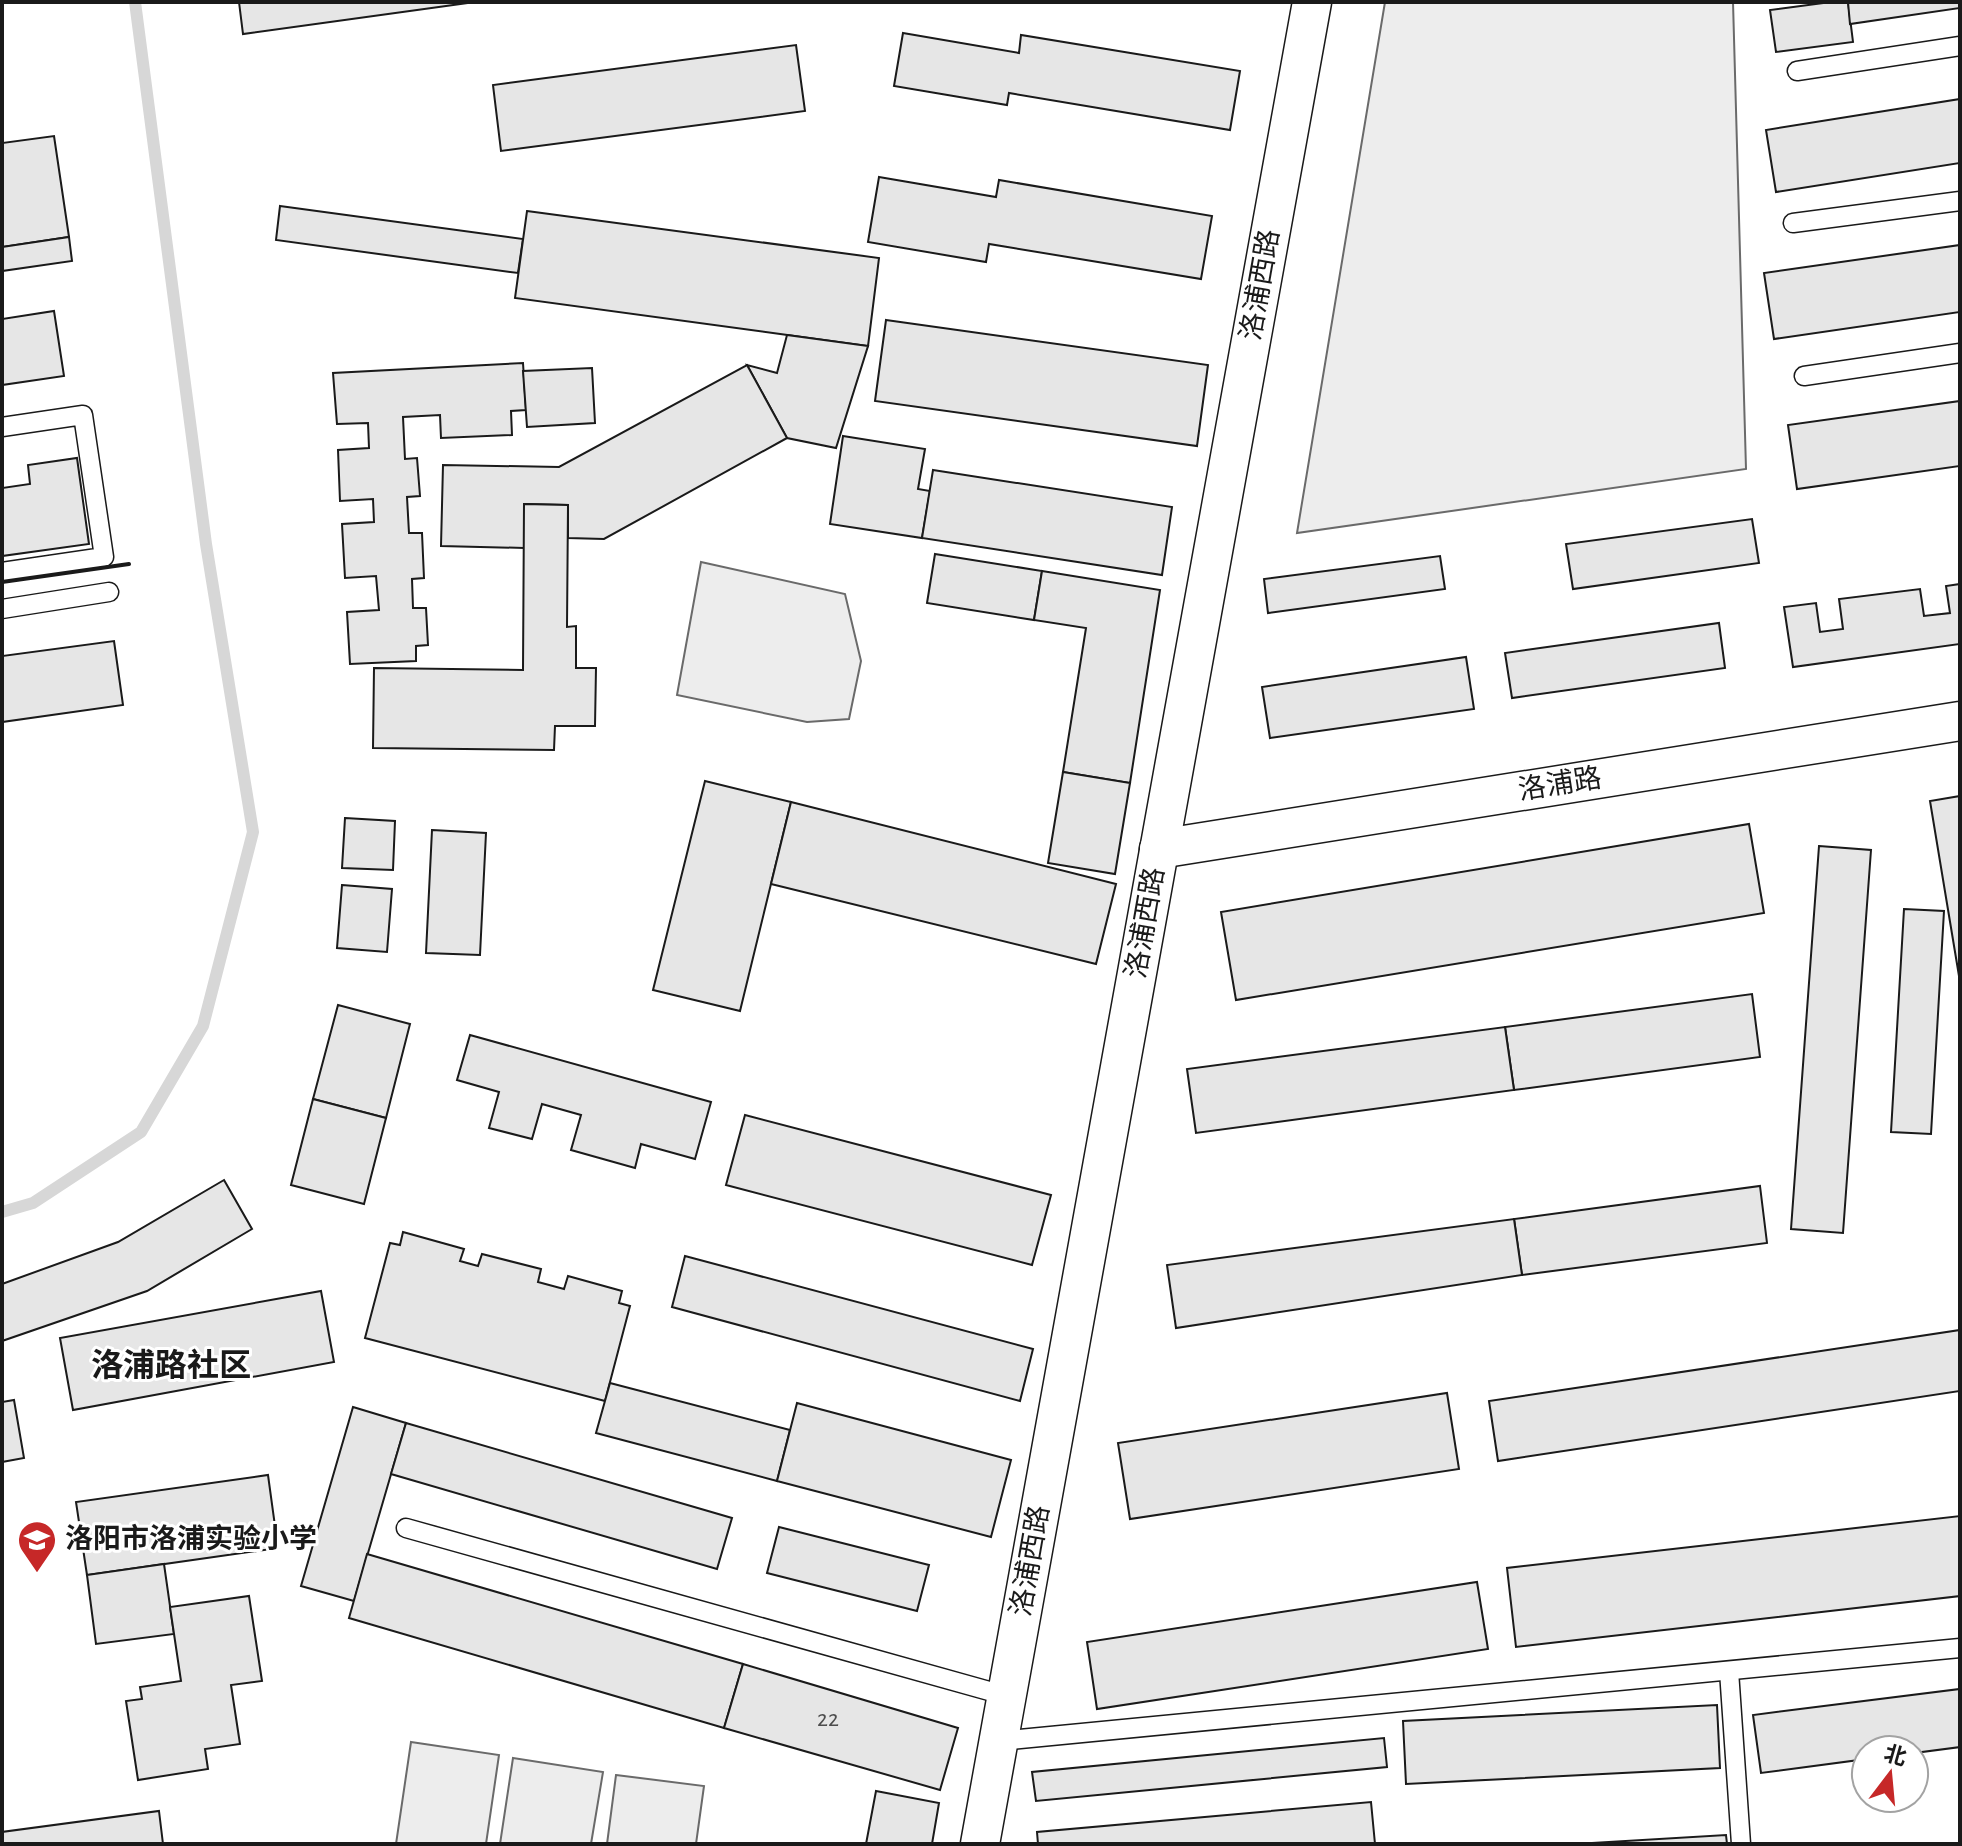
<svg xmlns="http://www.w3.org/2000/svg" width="1962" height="1846" font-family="'Alegreya Sans','Noto Sans SC',sans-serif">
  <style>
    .built { fill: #ededed; stroke: #6a6a6a; stroke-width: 2 }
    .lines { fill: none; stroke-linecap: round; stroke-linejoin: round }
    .stream { stroke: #d7d7d7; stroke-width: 12 }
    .building { fill: #e6e6e6; stroke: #1a1a1a; stroke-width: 2 }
    .lane-casing { stroke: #1a1a1a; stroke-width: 21 }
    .street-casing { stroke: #1a1a1a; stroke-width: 41 }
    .lane { stroke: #fff; stroke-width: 18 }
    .street { stroke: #fff; stroke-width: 38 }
    .wall { stroke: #1a1a1a; stroke-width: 4 }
    .labels { text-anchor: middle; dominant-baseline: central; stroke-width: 6; stroke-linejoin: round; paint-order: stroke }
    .number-label { font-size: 24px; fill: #4d4d4d }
    .street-label { font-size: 28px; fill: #1a1a1a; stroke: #fff }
    .poi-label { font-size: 28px; font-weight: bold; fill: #1a1a1a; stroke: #fff; text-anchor: start }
    .quarter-label { font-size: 32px; font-weight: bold; fill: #1a1a1a; stroke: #fff }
  </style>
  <rect width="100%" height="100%" fill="#fff"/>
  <g class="built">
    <path d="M1385,2H1733L1746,469L1297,533Z"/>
    <path d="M701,562L845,594L861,661L849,719L807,722L677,695Z"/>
    <path d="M411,1742L499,1755L486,1844H396Z"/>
    <path d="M513,1758L603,1772L591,1844H500Z"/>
    <path d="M616,1775L704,1786L696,1844H607Z"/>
  </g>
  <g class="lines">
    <path class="stream" d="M2,1212L33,1203L141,1132L203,1026L253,832L206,544L135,2"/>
  </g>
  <g class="building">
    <path d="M239,2H475L243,34Z"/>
    <path d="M1831,2H1848L1853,42L1776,52L1770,10Z"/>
    <path d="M1848,2H1960V8L1850,24Z"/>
    <path d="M903,33L1019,53L1021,35L1240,71L1230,130L1009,93L1007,105L894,86Z"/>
    <path d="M796,45L805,111L501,151L493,85Z"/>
    <path d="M1960,99V163L1776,192L1766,130Z"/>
    <path d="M54,136L69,237L2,247V143Z"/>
    <path d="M879,177L996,197L999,180L1212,216L1201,279L989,244L986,262L868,242Z"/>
    <path d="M280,206L523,239L518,273L276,240Z"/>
    <path d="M527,211L879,258L868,346L515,298Z"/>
    <path d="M69,237L72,261L2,271V247Z"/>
    <path d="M1960,245V312L1774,339L1764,273Z"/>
    <path d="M54,311L64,376L2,385V319Z"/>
    <path d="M886,320L1208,365L1197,446L875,401Z"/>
    <path d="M787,335L868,346L836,448L787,438L747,365L777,373Z"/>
    <path d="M523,363L526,410L511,411L512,435L441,438L440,415L403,417L405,459L417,458L420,496L407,497L409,533H422L424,578L412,579L413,608H426L428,645L416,646V661L350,664L347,612L379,610L376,576L345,578L342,524L374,522L373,499L340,501L338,450L369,448L368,423L337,424L333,373Z"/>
    <path d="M747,365L787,438L604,539L568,538V505L524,504V548L441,546L443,465L559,467Z"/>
    <path d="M592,368L595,423L527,427L523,371Z"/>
    <path d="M1960,401V466L1797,489L1788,425Z"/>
    <path d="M843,436L925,449L918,489L930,491L922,538L830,524Z"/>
    <path d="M77,458L89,544L2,556V488L30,484L28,465Z"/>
    <path d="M933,470L1172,507L1162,575L922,538Z"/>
    <path d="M524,504L568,505L567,627L576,626V668H596L595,726H555L554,750L373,748L374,668L523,670Z"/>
    <path d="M1752,519L1759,563L1573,589L1566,544Z"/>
    <path d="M935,554L1042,571L1034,620L927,603Z"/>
    <path d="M1440,556L1445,589L1268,613L1264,579Z"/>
    <path d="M1042,571L1160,590L1130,783L1063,772L1086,628L1034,620Z"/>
    <path d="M1960,584V644L1793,667L1784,607L1816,603L1820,632L1843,629L1839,599L1920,589L1924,616L1950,613L1946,586Z"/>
    <path d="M1719,623L1725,668L1512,698L1505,653Z"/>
    <path d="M114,641L123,705L2,722V656Z"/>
    <path d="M1466,657L1474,709L1270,738L1262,687Z"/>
    <path d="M1063,772L1130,783L1115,874L1048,863Z"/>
    <path d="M705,781L791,802L740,1011L653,990Z"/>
    <path d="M1960,796V982L1930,801Z"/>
    <path d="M791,802L1116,884L1096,964L771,884Z"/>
    <path d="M345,818L395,821L393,870L342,868Z"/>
    <path d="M1749,824L1764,913L1236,1000L1221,912Z"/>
    <path d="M432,830L486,833L480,955L426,953Z"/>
    <path d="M1819,846L1871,850L1843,1233L1791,1229Z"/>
    <path d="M342,885L392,889L387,952L337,948Z"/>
    <path d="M1904,909L1944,911L1931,1134L1891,1132Z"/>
    <path d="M1752,994L1760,1057L1514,1090L1505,1027Z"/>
    <path d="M338,1005L410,1024L386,1118L313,1099Z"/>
    <path d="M1505,1027L1514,1090L1196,1133L1187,1069Z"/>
    <path d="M470,1035L711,1102L695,1159L641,1144L635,1168L571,1150L581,1115L542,1104L532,1139L489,1128L499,1092L457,1080Z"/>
    <path d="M313,1099L386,1118L364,1204L291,1185Z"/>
    <path d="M745,1115L1051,1195L1032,1265L726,1185Z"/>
    <path d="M224,1180L252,1229L147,1291L2,1341V1284L118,1242Z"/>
    <path d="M1760,1186L1767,1243L1522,1275L1514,1219Z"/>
    <path d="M1514,1219L1522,1275L1176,1328L1167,1265Z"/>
    <path d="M403,1232L464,1249L460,1261L478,1266L482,1254L541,1269L538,1282L564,1289L568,1276L622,1291L619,1303L630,1306L605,1401L365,1338L390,1243L400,1245Z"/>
    <path d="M685,1256L1033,1349L1020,1401L672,1307Z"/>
    <path d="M321,1291L334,1362L73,1410L60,1338Z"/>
    <path d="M1960,1330V1391L1498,1461L1489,1401Z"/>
    <path d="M610,1383L790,1430L777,1481L596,1433Z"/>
    <path d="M1447,1393L1459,1469L1130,1519L1118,1443Z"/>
    <path d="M14,1400L24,1458L2,1462V1402Z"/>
    <path d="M797,1403L1011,1460L991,1537L777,1481Z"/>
    <path d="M353,1407L406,1423L354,1601L301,1586Z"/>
    <path d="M406,1423L732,1518L717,1569L391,1474Z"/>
    <path d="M268,1475L278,1548L87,1575L76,1502Z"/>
    <path d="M1960,1516V1596L1516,1647L1507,1568Z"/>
    <path d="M779,1527L929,1565L917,1611L767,1573Z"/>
    <path d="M367,1554L743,1664L724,1728L349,1618Z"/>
    <path d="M164,1564L174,1634L96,1644L87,1575Z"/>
    <path d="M1477,1582L1488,1649L1097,1709L1087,1642Z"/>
    <path d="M249,1596L262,1681L231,1685L240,1744L205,1749L208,1769L138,1780L126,1701L142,1699L140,1687L181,1681L170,1607Z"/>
    <path d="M743,1664L958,1728L940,1790L724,1728Z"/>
    <path d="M1960,1689V1747L1914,1753V1750H1866V1759L1761,1773L1753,1715Z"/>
    <path d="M1717,1705L1720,1768L1406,1784L1403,1721Z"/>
    <path d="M1384,1738L1387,1767L1036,1801L1032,1772Z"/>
    <path d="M876,1791L939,1803L932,1844H866Z"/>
    <path d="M1371,1802L1375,1844H1038L1037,1832Z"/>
    <path d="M159,1811L163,1844H2V1832Z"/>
    <path d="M1726,1835L1727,1844H1575Z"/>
  </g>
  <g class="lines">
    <defs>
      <g id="lane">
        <path d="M1797,71L1960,46"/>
        <path d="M1793,223L1960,201"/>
        <path d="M1804,376L1960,353"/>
        <path d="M2,427L83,415L104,557L2,572"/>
        <path d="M2,609L109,592"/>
        <path d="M406,1528L1007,1696"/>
        <path d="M1729,1671L1741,1844"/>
        <path d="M999,1741L1960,1648"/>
      </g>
      <g id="street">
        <path d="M1159,849L1960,721"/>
        <path d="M980,1844L1312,2"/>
      </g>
    </defs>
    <use href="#lane" class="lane-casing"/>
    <use href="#street" class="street-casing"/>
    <use href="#lane" class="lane"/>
    <use href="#street" class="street"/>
    <path class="wall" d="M2,582L129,564"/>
  </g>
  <defs>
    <symbol id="school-pin" viewBox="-11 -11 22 30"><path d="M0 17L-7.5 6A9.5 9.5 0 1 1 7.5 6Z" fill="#c62828" stroke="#fff"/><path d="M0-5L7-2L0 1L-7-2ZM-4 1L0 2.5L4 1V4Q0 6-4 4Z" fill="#fff"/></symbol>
  </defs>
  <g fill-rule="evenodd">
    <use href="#school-pin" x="15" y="1518" width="44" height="60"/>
  </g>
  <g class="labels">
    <g class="number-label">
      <text x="828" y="1719">22</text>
    </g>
    <g class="street-label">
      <text transform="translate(1261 285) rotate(-80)">洛浦西路</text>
      <text transform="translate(1560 785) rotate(-9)">洛浦路</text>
      <text transform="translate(1146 923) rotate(-80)">洛浦西路</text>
      <text transform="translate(1031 1561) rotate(-80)">洛浦西路</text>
    </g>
    <g class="poi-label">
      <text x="65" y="1540">洛阳市洛浦实验小学</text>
    </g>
    <g class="quarter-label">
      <text x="171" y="1366">洛浦路社区</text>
    </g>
  </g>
  <rect width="1962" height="1846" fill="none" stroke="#1a1a1a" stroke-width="8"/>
  <g transform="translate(1890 1774) rotate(16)"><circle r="38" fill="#ffffff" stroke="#a3a3a3" stroke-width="2"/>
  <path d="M0-6L14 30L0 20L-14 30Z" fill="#c62828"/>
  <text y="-12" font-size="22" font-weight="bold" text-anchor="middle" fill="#1a1a1a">北</text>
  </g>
</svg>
